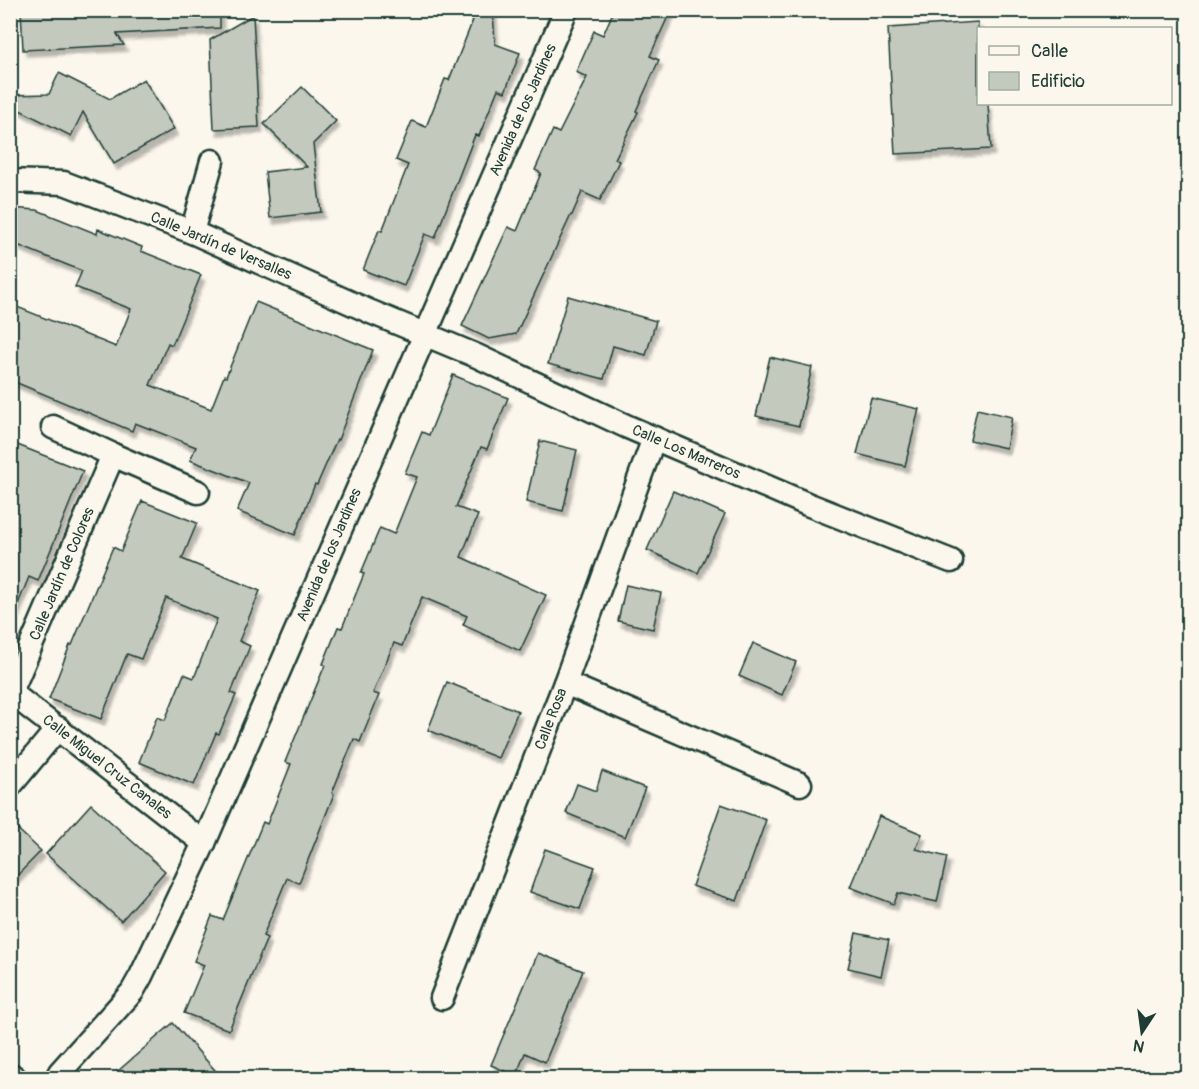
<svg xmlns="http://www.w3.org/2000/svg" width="1199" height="1089" font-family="Pangolin,sans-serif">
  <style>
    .building { fill: #c4c9be; stroke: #1f3d34; stroke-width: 1.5; filter: url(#shadow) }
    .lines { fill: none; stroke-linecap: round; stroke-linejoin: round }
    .street-casing { stroke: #1f3d34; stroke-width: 27 }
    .street { stroke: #fbf7ec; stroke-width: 22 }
    .labels { text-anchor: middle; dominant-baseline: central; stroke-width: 6; stroke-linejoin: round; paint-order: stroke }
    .street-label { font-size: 15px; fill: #1f3d34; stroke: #fbf7ec }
  </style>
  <defs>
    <filter id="shadow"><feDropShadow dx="3.5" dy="6" stdDeviation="1.5" flood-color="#0004"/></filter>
  </defs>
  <rect width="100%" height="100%" fill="#fbf7ec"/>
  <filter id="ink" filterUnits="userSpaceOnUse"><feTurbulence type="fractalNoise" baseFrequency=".0167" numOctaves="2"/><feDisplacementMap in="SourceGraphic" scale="12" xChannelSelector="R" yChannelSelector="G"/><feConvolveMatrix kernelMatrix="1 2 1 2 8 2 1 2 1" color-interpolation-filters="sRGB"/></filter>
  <g filter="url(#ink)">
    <g class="building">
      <path d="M21,10H220V28L117,34L124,45L23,50Z"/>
      <path d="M477,10H493L495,44L520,53L505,92L498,89L479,136L475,135L435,238L425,234L404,286L363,270L379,230L382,231L408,165L396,160L412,121L426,127L445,79L449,80Z"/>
      <path d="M614,10H671L650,56L659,60L636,111L638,112L615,159L619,161L600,200L582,192L572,215H571L516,334L489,339L462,326L508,227L517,231L541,173L535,170L553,130L559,133L587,77L576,72L594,31L603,35Z"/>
      <path d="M253,15L259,127L214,129L210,40Z"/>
      <path d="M978,22V104H988L991,149L895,154L888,28Z"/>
      <path d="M59,73L110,99L144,79L174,129L114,164L83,112L71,136L10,105V95L49,94Z"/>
      <path d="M302,87L336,121L313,144L321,212L270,218L265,172L307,167L264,124Z"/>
      <path d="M10,208L37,210L97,234L98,229L142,247L141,251L201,275L172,345L168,343L150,385L211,409L224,376L226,377L256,302L373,350L338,440L337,439L317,485L315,484L295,535L237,511L249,483L190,460L196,447L135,423L132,431L10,380V304L116,347L131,309L75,287L82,271L10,242Z"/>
      <path d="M568,296L656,321L646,355L613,346L604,379L548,364Z"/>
      <path d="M770,357L812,367L799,426L756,416Z"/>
      <path d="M453,375L508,398L487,449L481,447L456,507L478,515L461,557L546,595L520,651L463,625L467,616L422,597L402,646L394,643L373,693L379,695L360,742L354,739L332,793L334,794L299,883L287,878L263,936L267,938L229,1030L184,1013L204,965L194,961L212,916L223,920L263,822L267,824L291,764L285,762L325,665L323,664L338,627L342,628L364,574L361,573L380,528L394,534L417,477L405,473L422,432L429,435Z"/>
      <path d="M871,398L919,409L905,466L857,454Z"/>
      <path d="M977,409L1012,417L1006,448L970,440Z"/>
      <path d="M540,441L577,450L563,511L526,502Z"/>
      <path d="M10,442L83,471L38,581L29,577L11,621Z"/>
      <path d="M673,491L725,514L698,573L647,550Z"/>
      <path d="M142,501L197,523L182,559L260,591L239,641L250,646L231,693L236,695L219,734L216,733L194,785L139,762L157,717L165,720L184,674L194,678L217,619L166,598L141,659L127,654L101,719L49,699L70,645H72L113,547L121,551Z"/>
      <path d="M626,585L661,593L653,629L618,621Z"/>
      <path d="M753,643L796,662L782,695L739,676Z"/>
      <path d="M447,682L518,711L498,758L428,730Z"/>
      <path d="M602,771L645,788L625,837L566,813L577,784L596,791Z"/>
      <path d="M91,804L165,871L121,921L46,854Z"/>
      <path d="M721,804L766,820L737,901L692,886Z"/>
      <path d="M879,816L922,834L916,849L947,857L937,902L898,893L894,904L850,887Z"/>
      <path d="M10,822L41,851L10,883Z"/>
      <path d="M545,849L595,867L580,909L530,892Z"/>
      <path d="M856,933L889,940L881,976L848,968Z"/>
      <path d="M538,953L583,971L545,1062L525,1053L516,1076L491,1065Z"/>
      <path d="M173,1023L222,1078H110Z"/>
    </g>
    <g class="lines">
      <defs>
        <g id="street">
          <path d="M10,181L64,183L192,232L371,312L477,356L628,427L807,504L951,561"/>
          <path d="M192,232L212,161"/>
          <path d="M53,427L113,455L198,492"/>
          <path d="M565,683L800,784"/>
          <path d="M10,692L204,843"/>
          <path d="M11,692L113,455"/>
          <path d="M10,786L58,728"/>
          <path d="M442,998L565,683L654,438"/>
          <path d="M10,1074L15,1078"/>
          <path d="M57,1078L60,1072L132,992L141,976L204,843L566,10"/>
        </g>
      </defs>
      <use href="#street" class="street-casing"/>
      <use href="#street" class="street"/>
    </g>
  </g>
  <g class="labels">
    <g class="street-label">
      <text transform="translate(523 110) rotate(-66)">Avenida de los Jardines</text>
      <text transform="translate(221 246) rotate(23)">Calle Jardín de Versalles</text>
      <text transform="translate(686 452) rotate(23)">Calle Los Marreros</text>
      <text transform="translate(329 555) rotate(-67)">Avenida de los Jardines</text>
      <text transform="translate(62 574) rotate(-67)">Calle Jardín de Colores</text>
      <text transform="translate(551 719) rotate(-69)">Calle Rosa</text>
      <text transform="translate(107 767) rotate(38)">Calle Miguel Cruz Canales</text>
    </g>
  </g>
  <rect width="1199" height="1089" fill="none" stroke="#fbf7ec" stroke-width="36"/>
  <rect x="18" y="18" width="1163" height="1053" fill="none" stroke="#1f3d34" stroke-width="2" filter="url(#ink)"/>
  <rect x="977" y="27" width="195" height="78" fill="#fbf7ec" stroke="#a3ada2" stroke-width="1.5"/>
  <rect x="989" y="46" width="30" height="9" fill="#fbf7ec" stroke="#a3ada2" stroke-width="1.5"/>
  <text x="1031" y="57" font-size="18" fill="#1f3d34">Calle</text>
  <rect x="989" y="72" width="30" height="18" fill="#c4c9be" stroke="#a3ada2" stroke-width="1.5"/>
  <text x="1031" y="87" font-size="18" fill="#1f3d34">Edificio</text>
  <g transform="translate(1142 1032) rotate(193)" stroke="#fbf7ec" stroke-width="4.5" paint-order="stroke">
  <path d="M0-4.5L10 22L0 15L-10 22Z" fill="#1f3d34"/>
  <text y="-9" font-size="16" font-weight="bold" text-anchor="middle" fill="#1f3d34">N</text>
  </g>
</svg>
